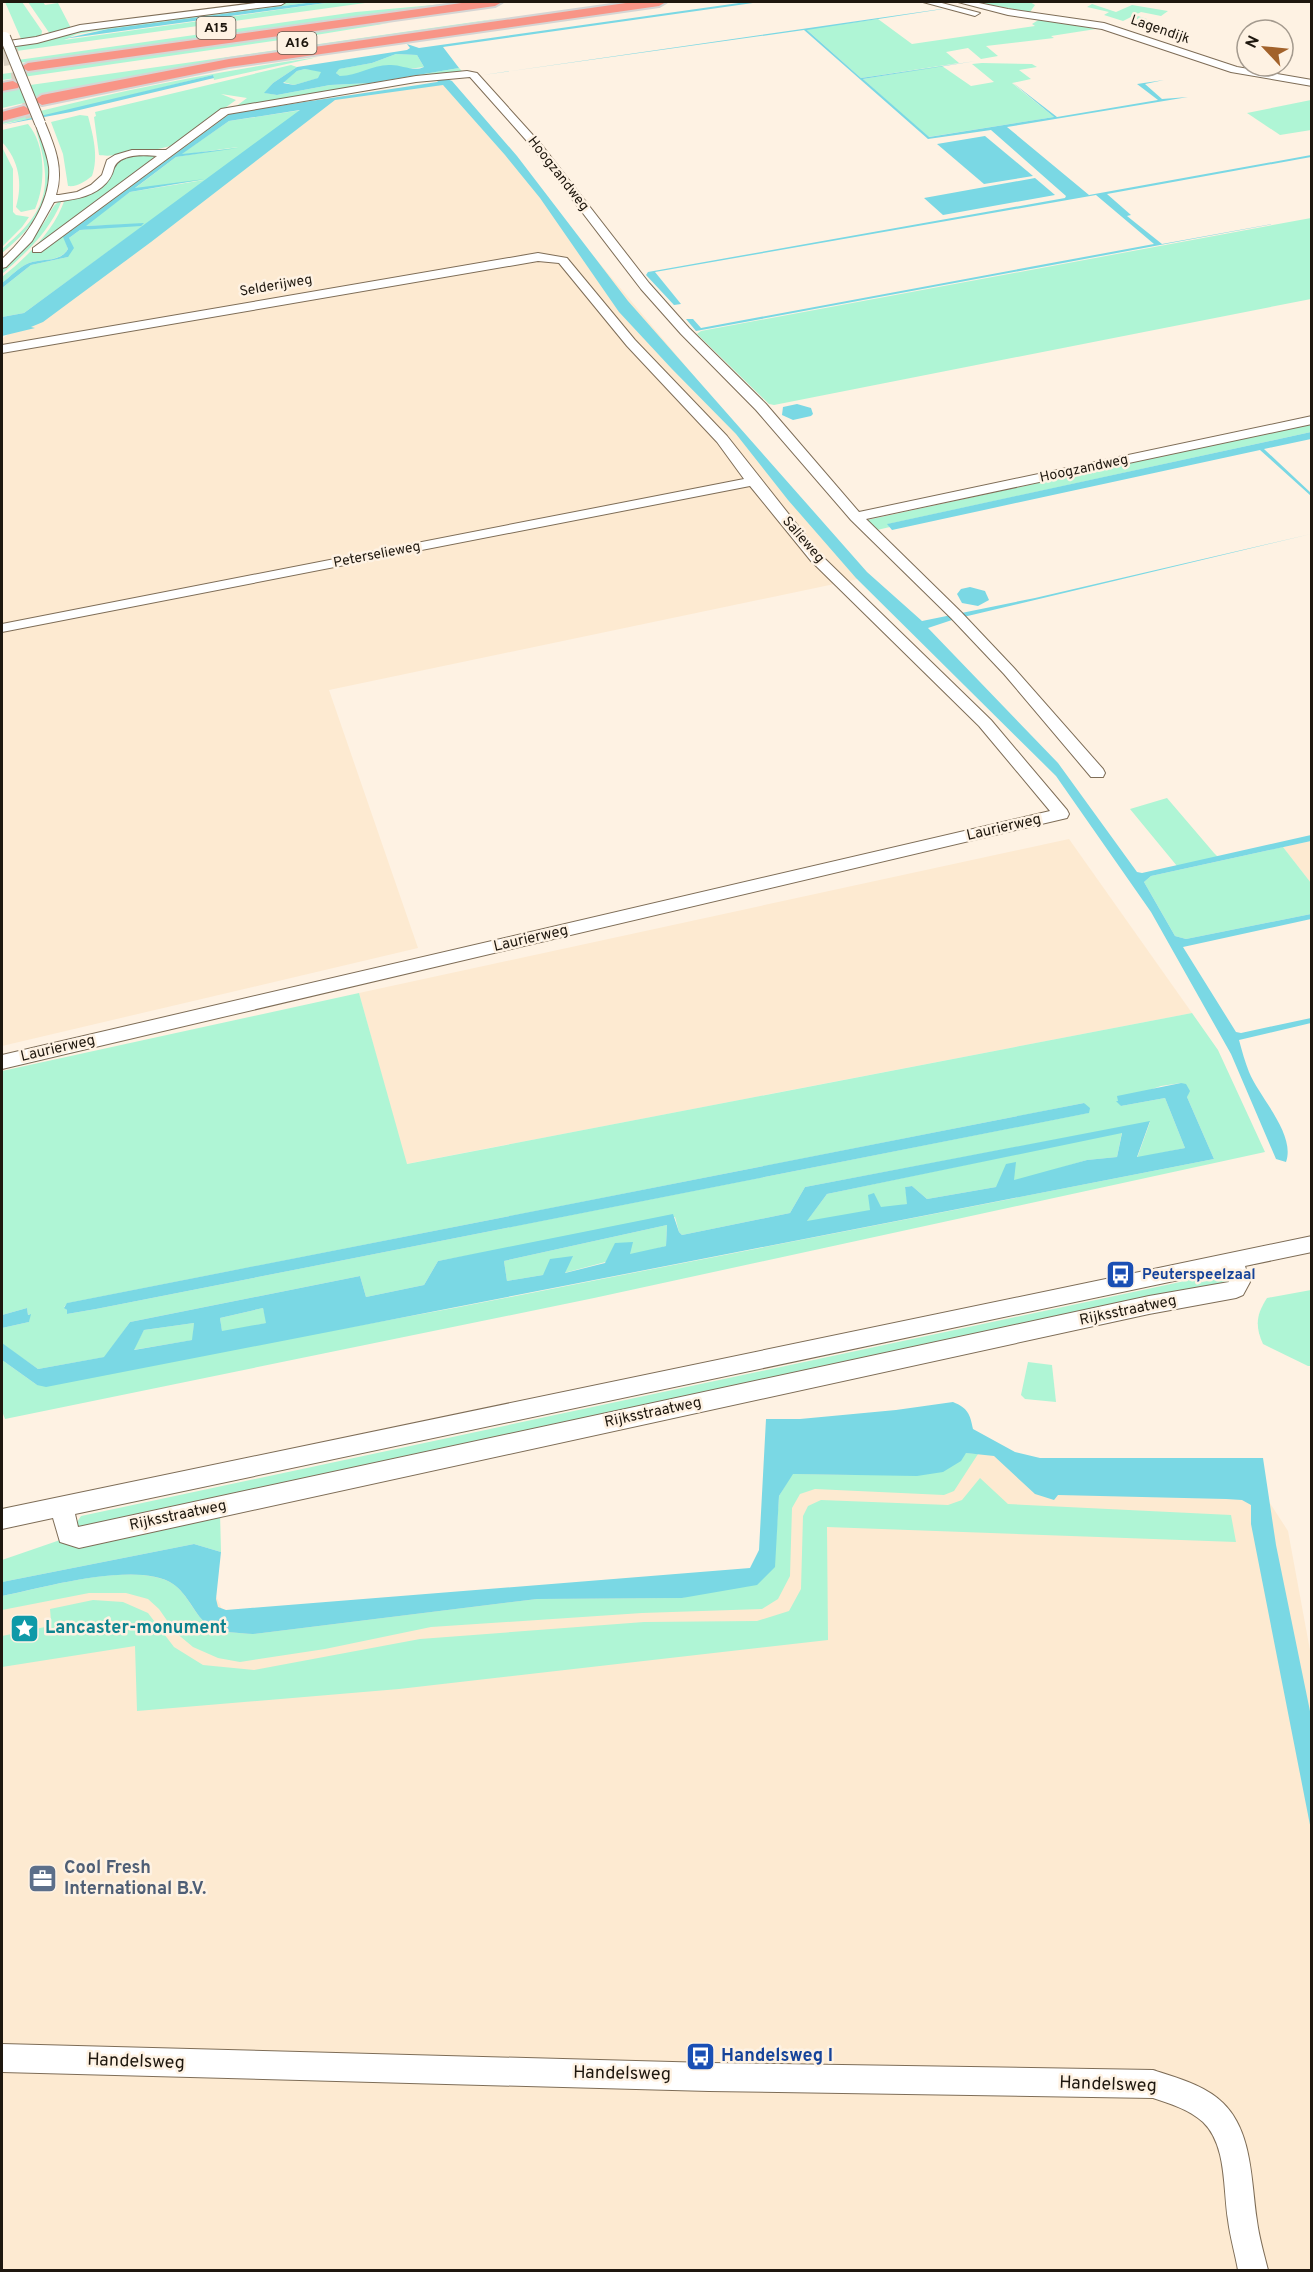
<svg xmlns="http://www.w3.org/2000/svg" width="1313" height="2272" font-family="Overpass,sans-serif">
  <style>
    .built { fill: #fdead1 }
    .green { fill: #aff5d5; fill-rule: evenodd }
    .water { fill: #7ad8e4; fill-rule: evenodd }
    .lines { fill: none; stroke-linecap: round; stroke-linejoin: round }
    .highway-tunnel { stroke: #dcd1c3; stroke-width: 16; stroke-dasharray: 16 8; stroke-linecap: butt }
    .minor-casing { stroke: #7e6d57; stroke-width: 2 }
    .highway-casing { stroke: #d6d5d4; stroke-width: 4 }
    .minor { fill: #fff; fill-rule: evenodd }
    .highway { fill: #f89587; fill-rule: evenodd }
    .minor-bridge-casing { stroke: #7e6d57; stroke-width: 12; stroke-linecap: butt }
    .minor-bridge { stroke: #fff; stroke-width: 10 }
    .labels { text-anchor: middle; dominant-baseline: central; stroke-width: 5; stroke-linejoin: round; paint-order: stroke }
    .shield { fill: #fef2e3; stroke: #61594e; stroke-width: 1.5 }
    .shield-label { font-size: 14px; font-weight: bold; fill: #1e170e }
    .far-street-label { font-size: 14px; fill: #1e170e; stroke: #fef2e3 }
    .street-label { font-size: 15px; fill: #1e170e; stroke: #fef2e3 }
    .transit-label { font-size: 15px; font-weight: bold; fill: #164399; stroke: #fef2e3; text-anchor: start }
    .near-culture-label { font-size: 18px; font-weight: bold; fill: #0d838f; stroke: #fef2e3; text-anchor: start }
    .near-service-label { font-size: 18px; font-weight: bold; fill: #4e5e75; stroke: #fef2e3; text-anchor: start }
    .near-transit-label { font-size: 18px; font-weight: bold; fill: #164399; stroke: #fef2e3; text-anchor: start }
    .near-street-label { font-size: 18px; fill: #1e170e; stroke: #fef2e3 }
  </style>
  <rect width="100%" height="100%" fill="#fef2e3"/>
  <g class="built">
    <path d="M447,81L863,578L329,690L418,948L2,1046V339L320,102Z"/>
    <path d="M1069,839L1192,1013L406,1164L359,993Z"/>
    <path d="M1311,841V883L1283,847Z"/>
    <path d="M950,1441L1053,1469L1251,1474L1288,1531L1312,1661L1311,2270H2V1597L200,1559L227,1621L769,1577L806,1454Z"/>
  </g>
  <g class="green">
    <path d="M5,2H22L42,31L41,37L22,41Z"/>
    <path d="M28,2H43L45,5L58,3L71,28L264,2H314L108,29L77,34L64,40L333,2L365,3L2,53V47L38,42L50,34Z"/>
    <path d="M975,2H1030L1035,5L1030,12Z"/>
    <path d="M444,4L12,64L11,61L356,12Z"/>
    <path d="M1092,4L1116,12L1132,5L1168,11L1161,16L1141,12L1135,15L1147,19L1143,21L1131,17L1123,21L1104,15L1109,12L1087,7Z"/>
    <path d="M502,18L99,86L2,108V89Z"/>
    <path d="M878,19L912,44L1035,26L1032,24L1040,19L1096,29L1051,36L1054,38L986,46L998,56L981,59L968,48L946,52L959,63L861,78L806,29Z"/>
    <path d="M389,23L322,34L2,80V74L332,28Z"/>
    <path d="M396,54L417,55L424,67L350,76H340L336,73L338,69L372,63Z"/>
    <path d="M318,57L214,80L213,75L54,114L2,124V121C106,93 211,72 318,57Z"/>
    <path d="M982,63L1032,64L1037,67L1019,70L1031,79L1012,83L1054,117L928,137L863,79L942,66L971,86L994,82L972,64Z"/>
    <path d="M291,65L297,67L273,83L265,93L277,95L330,85L371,83L459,68L462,71L235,107L247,98L221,94L236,100L173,145C159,150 113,158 99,155L94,117L96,116L95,112Z"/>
    <path d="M305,69L322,71L319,78L294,85L283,82L297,71Z"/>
    <path d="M1311,100V130L1280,135L1247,113Z"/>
    <path d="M302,110L24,313L2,317V288L31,265L68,257L69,238L80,230L143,224L84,226L130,192L204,180L134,189L176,157L238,147L180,155L229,121Z"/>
    <path d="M231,113L64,237L68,249C59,263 42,258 29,263C19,267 10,277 2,283V277C28,256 54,231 65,199L80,197L112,166L125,158L144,153L156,157L222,115Z"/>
    <path d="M80,115L88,116C93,135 99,157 92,176C84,182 78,187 68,186L63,154L51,122Z"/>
    <path d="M28,124C46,145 46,185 35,209L21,212L16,207C23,184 19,160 2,142V130Z"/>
    <path d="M36,130C41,135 45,146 47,154C57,198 34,227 2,253V249C49,210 53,187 36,130Z"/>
    <path d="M2,147L13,169V212L16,215L29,217L22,227L2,247Z"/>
    <path d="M62,200C50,231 26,253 2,274V268C19,253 35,237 47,218C52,210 53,204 62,200Z"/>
    <path d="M1311,218V299L774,405L769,404L697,334L701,331Z"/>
    <path d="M1311,424V432L888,524L890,527L877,530L867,520Z"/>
    <path d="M1167,798L1214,853L1218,857L1177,866L1130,809Z"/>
    <path d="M1283,847L1311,883V914L1186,939L1175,936L1144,882L1151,876Z"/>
    <path d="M359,993L407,1164L1192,1013L1218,1050L1265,1152L594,1298L5,1419L2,1411V1360L37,1385L454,1308L1214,1159L1187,1097L1188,1092L1181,1083L1161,1086L1118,1101L1121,1106L1165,1098L1185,1148L1137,1158L1150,1122L805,1187L790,1213L682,1235L679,1232L675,1217L438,1261L424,1285L366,1297L360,1276L130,1322L105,1357L38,1369L2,1344V1328L29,1322L30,1314L28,1315L27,1308L2,1315V1071ZM1084,1103L1088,1113L96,1309L67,1314V1310L64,1307L68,1303Z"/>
    <path d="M1122,1132L1117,1157L1087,1160L996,1187L927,1199L912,1186L905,1187L908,1204L806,1222L827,1194Z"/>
    <path d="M667,1225L666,1246L564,1273L572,1256L543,1275L507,1281L504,1261Z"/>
    <path d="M1222,1271L1227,1274L1230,1282L83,1532L75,1525L81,1516L1199,1278L1202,1282L1213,1280L1211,1276L1221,1274Z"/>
    <path d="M1311,1290L1312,1366H1308L1263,1344C1255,1326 1256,1315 1267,1298Z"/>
    <path d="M263,1308L267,1323L222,1332L220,1318Z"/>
    <path d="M194,1323L193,1340L133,1350L144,1330Z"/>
    <path d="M1028,1362L1052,1365L1056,1402L1025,1399L1021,1395Z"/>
    <path d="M966,1453L978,1454L954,1491L944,1495L815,1489L800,1494L792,1508L790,1576L778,1599L762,1609L642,1613L431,1627L325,1649L240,1662L218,1658L193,1647L175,1632L159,1609L148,1599L126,1593H89L2,1610V1596C43,1588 136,1560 173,1584C188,1594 195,1616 208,1625C220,1633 240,1633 253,1634L537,1599L682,1598L774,1567L779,1496L792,1474L872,1475Z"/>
    <path d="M980,1478L1008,1504L1231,1515L1236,1542L827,1527L828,1640L399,1689L137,1711L135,1646L2,1667V1636L45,1627L51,1621L50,1609L93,1600L123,1602L148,1613L174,1647L203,1665L254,1670L420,1639L644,1622L757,1621L789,1611L801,1589L803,1516L808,1506L821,1500L948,1505L962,1500Z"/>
    <path d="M220,1513L221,1552L194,1544L2,1582V1560L63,1539Z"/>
  </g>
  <g class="water">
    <path d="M314,2H333L63,39L108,29Z"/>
    <path d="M746,2H760L443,47L459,68L371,83L330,85L277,95L264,93L273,83L297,67L407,50L410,48L407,44L419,48ZM396,54L417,55L424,67C414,72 402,65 391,65C373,64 358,76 340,76L336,73L339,69L372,63ZM305,69L321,72L318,78L294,85L283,83L297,71Z"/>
    <path d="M941,9H943L807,30L861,78L976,61L863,79L929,137L1054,117L1013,83L1057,117L1158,100L1137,84L1164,80L1145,84L1162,99L1188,97L1007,127L1089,195L1311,155V157L1107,194L1131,215L1127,216L1162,244L1311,217L696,331L686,319H693L701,328L1154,244L1096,195L655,272L681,304L674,305L646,275L648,272L1065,198L1066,196L991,130L928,139L804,30L483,75Z"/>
    <path d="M213,75L214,78L71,112L2,125Z"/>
    <path d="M442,77L452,81L517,156L628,301L867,572L922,621L1035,598L1311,534L955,619L928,628L1058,763L1137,872L1142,873L1311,835V841L1151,876L1144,882L1175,936L1186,939L1311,914V919L1183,947L1236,1032L1241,1033L1311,1018V1023L1239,1040C1242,1051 1245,1062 1249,1072C1259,1097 1296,1134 1286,1162L1276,1159L1231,1054L1151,912L1056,776L856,578L788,500L736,434L672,369L619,312L540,198L505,155L443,85L335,100L151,242L43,322L31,327L35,328L2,336V317L24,313L300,110L229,121L182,154L238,148L176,157L135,188L205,179L130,192L86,226L144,223L141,226L80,230L69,238L74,248L68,257L31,265L2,288V283C10,277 19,267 29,263C42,258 60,263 68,249L63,237L231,113L418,85L437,82Z"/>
    <path d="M985,136L1033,176L984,184L937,144Z"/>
    <path d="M1035,178L1055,195L943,215L924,198Z"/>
    <path d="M797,404L811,408L813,414L811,416L793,420L782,415L783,407Z"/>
    <path d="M1311,432V439L1264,449L1311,493V496L1260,450L892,530L887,524Z"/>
    <path d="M970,587L985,591L989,600L978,606L962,603L957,594L961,589Z"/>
    <path d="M1181,1083L1186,1084L1190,1091L1187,1097L1214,1159L46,1387L37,1385L2,1360V1343L38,1369L104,1357L130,1322L360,1276L366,1297L424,1285L438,1261L673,1214L679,1232L682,1235L790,1213L805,1187L1150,1121L1137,1157L1185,1148L1165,1098L1121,1106L1116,1101H1118L1117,1096ZM1122,1133L1117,1157L1087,1160L1014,1180L1016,1162L1006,1164L996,1187L927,1199L912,1186L905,1187L907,1204L881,1207L874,1193L868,1195L870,1210L807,1221L827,1194ZM667,1225L666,1246L630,1254L633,1242L615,1243L605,1263L565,1273L573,1256L550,1259L543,1275L507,1281L504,1261ZM263,1308L266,1323L222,1331L220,1318ZM194,1323L192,1340L134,1350L144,1330Z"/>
    <path d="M1084,1103L1090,1108L1089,1113L96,1309L67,1314V1310L64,1308L67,1303Z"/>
    <path d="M27,1308L28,1315L31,1314L29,1322L2,1328V1315Z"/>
    <path d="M953,1402C968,1408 970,1414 973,1429L1015,1452L1040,1458H1263L1276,1545L1311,1716V1830L1251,1524V1505L1242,1500L1226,1499L1058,1495L1054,1500L1035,1494L994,1456L966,1453L961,1461L943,1472L917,1476L793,1474L779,1496L775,1567L757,1585L682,1598L537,1599L253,1634C240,1633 220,1633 208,1625C196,1617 188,1594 173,1584C138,1560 42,1588 2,1596V1582L194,1544L221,1552L216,1599L218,1607L226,1610L750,1568L759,1550L766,1419H800L896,1410Z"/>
  </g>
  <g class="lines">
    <g class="highway-tunnel">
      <path d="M3,58L23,55"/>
      <path d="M12,81L32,78"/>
      <path d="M24,111L45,106"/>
    </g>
    <defs>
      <g id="minor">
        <path d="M263,2H286L281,5L81,31L37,43L2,48V42L36,37L80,25Z"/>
        <path d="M923,2H938L980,13L975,16Z"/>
        <path d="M958,2H974L1008,9L1104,23L1237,67L1312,80V86L1231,72L1102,29L1008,15Z"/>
        <path d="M467,71L477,73L541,144L649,283L689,328L766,404L859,512L1312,416V424L866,519L961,612L1014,668L1103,769L1105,773L1103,777H1091L1004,674L951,618L851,520L756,410L681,334L641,289L533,148L470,77L416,82L228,114L41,252H33V248L157,156C145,155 120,153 114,168C112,176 109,181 102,187C89,198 70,200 54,202L32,241L6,267L2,268V259C26,238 52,201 49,167C47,152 40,137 35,123L36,121L45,123C55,147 64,169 56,195H59L77,192L91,185L102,175L107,160L115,155L132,150H166L221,109L416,76Z"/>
        <path d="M538,253L567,258L635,340L727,436L821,555L991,720L1067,810L1069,814L1067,818L2,1069V1055L1050,811L979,726L811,561L750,486L2,632V624L744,479L717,442L627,346L559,263L538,261L2,353V345Z"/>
        <path d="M1312,1236V1252L1245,1266L1250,1282L1243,1295L1236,1298L1149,1314L79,1548L60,1542L53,1518L2,1529V1509ZM1226,1270L1229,1282L1149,1296L78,1527L75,1514Z"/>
        <path d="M2,2044L709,2063L1153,2070C1177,2078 1205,2085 1223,2103C1253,2132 1251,2183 1257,2221C1259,2237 1264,2254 1268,2270H1238C1235,2253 1230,2237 1228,2220C1223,2189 1227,2145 1203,2122C1188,2109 1171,2104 1153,2098L709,2091L2,2072Z"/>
      </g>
      <g id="highway">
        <path d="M469,2H502L495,6L28,71L21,67L28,63Z"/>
        <path d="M633,2H666L659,6L229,67L42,105L34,100L42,95L229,59Z"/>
        <path d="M13,81L20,85L18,88L2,91V83Z"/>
        <path d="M24,106L32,111L29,114L2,121V112Z"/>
      </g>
    </defs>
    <use href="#minor" class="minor-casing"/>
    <use href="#highway" class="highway-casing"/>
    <use href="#minor" class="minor"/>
    <use href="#highway" class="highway"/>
    <defs>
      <path id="minor-bridge" d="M5,37L40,123"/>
    </defs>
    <use href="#minor-bridge" class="minor-bridge-casing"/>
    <use href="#minor-bridge" class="minor-bridge"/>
  </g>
  <defs>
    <symbol id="bus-square" viewBox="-11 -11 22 22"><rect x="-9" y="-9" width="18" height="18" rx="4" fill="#1a4fb4" stroke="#fef2e3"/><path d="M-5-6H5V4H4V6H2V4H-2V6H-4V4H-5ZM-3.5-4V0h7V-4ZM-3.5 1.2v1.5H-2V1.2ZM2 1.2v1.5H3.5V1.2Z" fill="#fff"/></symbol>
    <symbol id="sight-square" viewBox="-11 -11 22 22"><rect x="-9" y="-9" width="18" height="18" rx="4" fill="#0f9aa8" stroke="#fef2e3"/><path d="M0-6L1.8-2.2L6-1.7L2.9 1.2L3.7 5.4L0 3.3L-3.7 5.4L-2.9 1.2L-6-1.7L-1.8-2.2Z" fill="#fff"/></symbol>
    <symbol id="office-square" viewBox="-11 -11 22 22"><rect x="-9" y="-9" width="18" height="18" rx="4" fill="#5c6f8a" stroke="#fef2e3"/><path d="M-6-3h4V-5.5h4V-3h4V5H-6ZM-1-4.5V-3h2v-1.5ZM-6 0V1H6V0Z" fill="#fff"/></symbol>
  </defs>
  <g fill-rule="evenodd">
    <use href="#bus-square" x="1104" y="1258" width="33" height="33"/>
    <use href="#sight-square" x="8" y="1612" width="33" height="33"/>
    <use href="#office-square" x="26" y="1862" width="33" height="33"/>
    <use href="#bus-square" x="684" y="2040" width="33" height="33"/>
  </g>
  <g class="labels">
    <g class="shield">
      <rect x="196.5" y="17" width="39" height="22" rx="4.5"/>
      <rect x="277.5" y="32" width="39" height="22" rx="4.5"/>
    </g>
    <g class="shield-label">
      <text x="216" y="28">A15</text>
      <text x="297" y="43">A16</text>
    </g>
    <g class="far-street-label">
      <text transform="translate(1160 30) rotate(19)">Lagendijk</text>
      <text transform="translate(558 174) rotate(52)">Hoogzandweg</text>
      <text transform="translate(276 286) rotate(-10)">Selderijweg</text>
      <text transform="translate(1084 469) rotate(-12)">Hoogzandweg</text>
      <text transform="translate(803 540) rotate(49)">Salieweg</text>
      <text transform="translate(377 555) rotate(-11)">Peterselieweg</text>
    </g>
    <g class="street-label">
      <text transform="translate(1004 828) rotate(-13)">Laurierweg</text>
      <text transform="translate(531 939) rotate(-13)">Laurierweg</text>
      <text transform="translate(58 1049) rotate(-13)">Laurierweg</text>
      <text transform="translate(1128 1311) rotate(-12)">Rijksstraatweg</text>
      <text transform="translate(653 1413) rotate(-12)">Rijksstraatweg</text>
      <text transform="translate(178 1516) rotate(-12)">Rijksstraatweg</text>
    </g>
    <g class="transit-label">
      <text x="1142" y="1275">Peuterspeelzaal</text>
    </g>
    <g class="near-culture-label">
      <text x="45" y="1628">Lancaster-monument</text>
    </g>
    <g class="near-service-label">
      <text x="64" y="1868">Cool Fresh<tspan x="64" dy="21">International B.V.</tspan></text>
    </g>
    <g class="near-transit-label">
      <text x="721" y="2056">Handelsweg I</text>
    </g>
    <g class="near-street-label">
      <text transform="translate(136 2062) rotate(2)">Handelsweg</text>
      <text transform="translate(622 2074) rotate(1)">Handelsweg</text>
      <text transform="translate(1108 2085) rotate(2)">Handelsweg</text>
    </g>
  </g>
  <rect width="1313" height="2272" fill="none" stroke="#1e170e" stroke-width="6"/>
  <g transform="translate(1265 48) rotate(296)"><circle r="28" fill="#fef2e3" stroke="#a49a8e" stroke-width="1.5"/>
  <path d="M0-4.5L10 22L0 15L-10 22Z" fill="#a2622b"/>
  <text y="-9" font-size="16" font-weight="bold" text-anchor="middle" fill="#1e170e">N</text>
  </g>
</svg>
